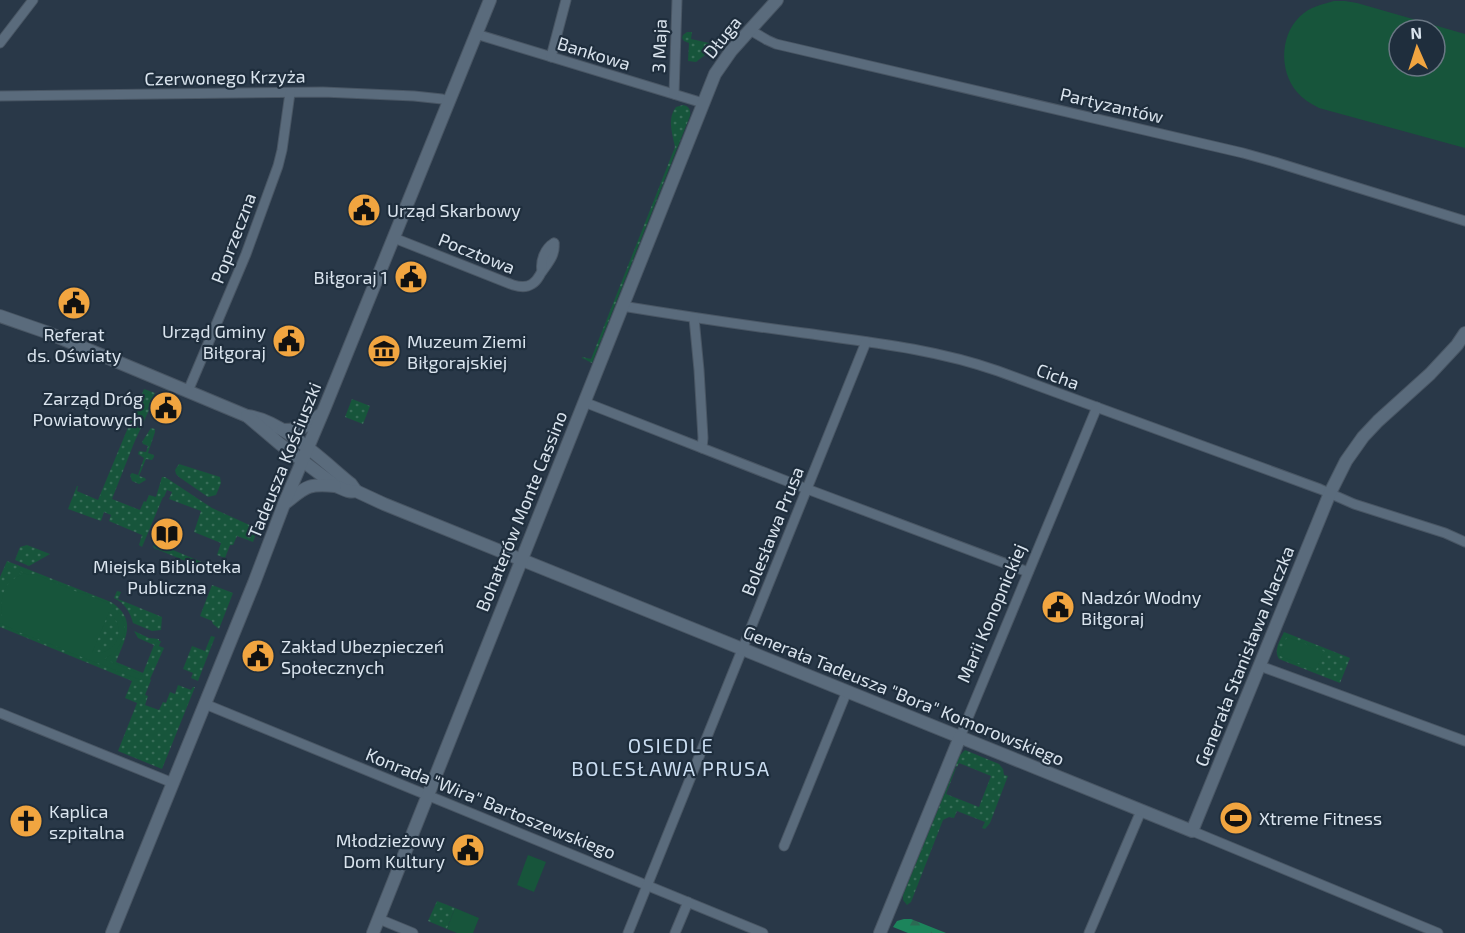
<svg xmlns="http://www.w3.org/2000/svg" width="1465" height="933" font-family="'Exo 2',sans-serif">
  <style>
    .grass { fill: url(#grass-dots) }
    .forest { fill: url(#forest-firs) }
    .garden { fill: #17553b; fill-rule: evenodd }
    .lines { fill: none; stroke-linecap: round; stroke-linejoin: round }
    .minor-casing { stroke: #495664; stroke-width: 11 }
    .tertiary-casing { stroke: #495664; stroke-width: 14 }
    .minor { stroke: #5a6b7c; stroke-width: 9 }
    .tertiary { stroke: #5a6b7c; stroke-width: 12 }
    .labels { text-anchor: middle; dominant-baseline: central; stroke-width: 4.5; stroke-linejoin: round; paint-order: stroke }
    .street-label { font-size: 18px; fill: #dae4ee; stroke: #1f2e3d }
    .poi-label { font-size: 18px; fill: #dae4ee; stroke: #1f2e3d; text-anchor: start }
    .neighbourhood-label { font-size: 20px; letter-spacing: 1.5px; fill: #caddf1; stroke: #1f2e3d }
  </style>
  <defs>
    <pattern id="grass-dots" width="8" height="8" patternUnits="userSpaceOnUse" patternTransform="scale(1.5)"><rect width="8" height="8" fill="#17553b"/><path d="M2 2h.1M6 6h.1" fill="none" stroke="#386d58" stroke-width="1.8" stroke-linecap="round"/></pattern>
    <pattern id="forest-firs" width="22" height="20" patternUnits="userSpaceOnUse" patternTransform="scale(1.5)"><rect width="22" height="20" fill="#1c845b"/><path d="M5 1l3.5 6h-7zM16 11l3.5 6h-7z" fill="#2b6a53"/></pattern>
  </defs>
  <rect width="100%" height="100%" fill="#293848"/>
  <g class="grass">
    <path d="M687,32H692L691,39L718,45L696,62L688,61L689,43L684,41L682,38L683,35Z"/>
    <path d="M683,105C689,106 691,110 690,116L592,363L582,358V357L591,359L675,147C672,132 667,119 676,107Z"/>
    <path d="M144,389L155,393L148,409L149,410L134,443L112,499L140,510L144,501L146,502L149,495L156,497L162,477H165L212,508L258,529L253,542L237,536L233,545H230L225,558L217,555L221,543L194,532L201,511L169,499L172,492L167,490L164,497H163L142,547L139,545L142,535L109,521L111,515L104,512L101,521L68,509L77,486H78L77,491L98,500Z"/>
    <path d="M352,399L370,406L363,424L345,417Z"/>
    <path d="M151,428L155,429V432L148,453L154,455V457L152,460L146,459L139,476L145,478L146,480L139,484L132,481L130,475L132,473L138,475L144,458L138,454L139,451L146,452L148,446L143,444L142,442Z"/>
    <path d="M179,464L220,477L221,483L216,495L208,497L179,477L176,474L175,470Z"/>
    <path d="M156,543L221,570H223L220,574H217L154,548L153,546Z"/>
    <path d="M27,545L50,554L29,566L15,560L20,547Z"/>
    <path d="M7,561L111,602C138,620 125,638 116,662L143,673L154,645L138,638L134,631L149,638L159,639V641H161L159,646L164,648L150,679L151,680L145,695L148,696L145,705L159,710L163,702L166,703L170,692L175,694L178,685L191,690L193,687H195L162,769L118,751L137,703L125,698L132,681L0,627V577Z"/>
    <path d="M212,585L233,593L219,629L213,624L212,621L200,616Z"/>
    <path d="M117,591L121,592L118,599L162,617L161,630L152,631L133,623C130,611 124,603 114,598Z"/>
    <path d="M1284,632L1350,658L1340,683L1279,659C1273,650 1280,641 1284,632Z"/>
    <path d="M211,636L215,637L198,681L191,678L193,673L183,669L192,646L205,651Z"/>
    <path d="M965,750L999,764L1003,769L1004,775L1008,776L1006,781L990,823L985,829L982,828L985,822L957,811L954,818L949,817L943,820L911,902L907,905L903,900V895L955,768H956L946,794L979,807L991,776L959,763L957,767L955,766L960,755Z"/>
    <path d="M437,901L455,908L447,929L428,921Z"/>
  </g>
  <path class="forest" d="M904,919H911L946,933H908L893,927L897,921Z"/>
  <g class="garden">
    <path d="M1334,1H1345L1357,3L1465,34V148L1319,108C1311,104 1303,99 1297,92C1278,70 1280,31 1304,13C1313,6 1324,4 1334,1ZM1399,30H1435V66H1399Z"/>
    <path d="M19,571L28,575L35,574L82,594L83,593L111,604L110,606C134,621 126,648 104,659L143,675L141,680L61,649V648L13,630V629L0,623V617H2C0,599 3,581 22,575L19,573ZM109,612C128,628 118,655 92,653Z"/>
    <path d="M1287,637L1324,651L1316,670L1280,656Z"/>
    <path d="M528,855L546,862L534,892L517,885Z"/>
    <path d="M455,908L479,918L473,933H457L447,929Z"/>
  </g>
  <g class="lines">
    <defs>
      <g id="minor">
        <path d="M750,30L767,40L776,44L1243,153L1275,162L1465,221"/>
        <path d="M476,34L703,103"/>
        <path d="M0,43L33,0"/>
        <path d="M551,57L566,0"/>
        <path d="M674,94L677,0"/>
        <path d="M0,96L323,92L414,96L442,99L449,101"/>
        <path d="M394,238L513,285C520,287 526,288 532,284C537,281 538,278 541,273C547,264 556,255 554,243"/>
        <path d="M542,271C540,261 545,248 554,243"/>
        <path d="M622,306C683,316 743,325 804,333C869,342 935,349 998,371L1320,489L1354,504L1445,533L1465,542"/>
        <path d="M694,318L699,370L703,438L702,448"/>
        <path d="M188,391L246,254L278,166L282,150L290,93"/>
        <path d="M584,402L807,489L1028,572"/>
        <path d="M1260,666L1465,741"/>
        <path d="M205,704L763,933"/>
        <path d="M0,713L173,783"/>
        <path d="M960,737L1097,407"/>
        <path d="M1192,831L1438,933"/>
        <path d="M784,846L847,691"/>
        <path d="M379,919L413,933"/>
        <path d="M628,933L866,342"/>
        <path d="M675,933L688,902"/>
        <path d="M1089,933L1141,811"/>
      </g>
      <g id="tertiary">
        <path d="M0,316L46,332L247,416C282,420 324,462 351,484L356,491"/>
        <path d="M247,416L280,444L336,486C343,489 349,493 356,491L384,504L1192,831L1330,493L1346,461L1363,437L1378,421L1430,374L1457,345L1465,333"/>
        <path d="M283,430C301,430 307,427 320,415"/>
        <path d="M284,504C305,488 306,483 335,486"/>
        <path d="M112,933L254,583L284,504L325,407L490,0"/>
        <path d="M373,933L715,74L731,51L777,0"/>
        <path d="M880,933L960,737"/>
      </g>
    </defs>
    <use href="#minor" class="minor-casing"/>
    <use href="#tertiary" class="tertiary-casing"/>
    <use href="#minor" class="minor"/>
    <use href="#tertiary" class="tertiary"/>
  </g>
  <defs>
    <symbol id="civic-disc" viewBox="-11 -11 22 22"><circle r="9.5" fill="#f1a540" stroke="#1f2e3d"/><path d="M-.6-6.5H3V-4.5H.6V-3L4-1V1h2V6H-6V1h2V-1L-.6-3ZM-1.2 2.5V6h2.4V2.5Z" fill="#111"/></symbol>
    <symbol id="museum-disc" viewBox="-11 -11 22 22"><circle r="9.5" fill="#f1a540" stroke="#1f2e3d"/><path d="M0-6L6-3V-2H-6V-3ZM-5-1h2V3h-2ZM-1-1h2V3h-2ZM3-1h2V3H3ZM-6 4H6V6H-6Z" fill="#111"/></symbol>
    <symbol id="library-disc" viewBox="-11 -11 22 22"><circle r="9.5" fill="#f1a540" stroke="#1f2e3d"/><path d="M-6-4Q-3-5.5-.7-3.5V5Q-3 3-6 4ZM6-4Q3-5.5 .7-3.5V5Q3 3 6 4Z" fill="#111"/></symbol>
    <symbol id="stadium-disc" viewBox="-11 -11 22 22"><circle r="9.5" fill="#f1a540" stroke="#1f2e3d"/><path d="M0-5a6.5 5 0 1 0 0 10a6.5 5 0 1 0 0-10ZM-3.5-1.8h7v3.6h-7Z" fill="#111"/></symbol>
    <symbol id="church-disc" viewBox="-11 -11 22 22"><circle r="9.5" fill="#f1a540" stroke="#1f2e3d"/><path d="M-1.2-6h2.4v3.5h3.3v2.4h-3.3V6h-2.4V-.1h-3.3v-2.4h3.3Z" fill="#111"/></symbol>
  </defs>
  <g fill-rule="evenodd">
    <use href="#civic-disc" x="345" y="191" width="38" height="38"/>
    <use href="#civic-disc" x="392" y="258" width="38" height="38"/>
    <use href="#civic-disc" x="55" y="284" width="38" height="38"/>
    <use href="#civic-disc" x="270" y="322" width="38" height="38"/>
    <use href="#museum-disc" x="365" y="332" width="38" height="38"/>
    <use href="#civic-disc" x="147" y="389" width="38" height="38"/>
    <use href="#library-disc" x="148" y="515" width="38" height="38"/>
    <use href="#civic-disc" x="1039" y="588" width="38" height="38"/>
    <use href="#civic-disc" x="239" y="637" width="38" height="38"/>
    <use href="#stadium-disc" x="1217" y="799" width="38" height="38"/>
    <use href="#church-disc" x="7" y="802" width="38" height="38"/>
    <use href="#civic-disc" x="449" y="831" width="38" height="38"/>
  </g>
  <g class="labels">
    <g class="street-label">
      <text transform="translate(722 37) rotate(-51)">Długa</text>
      <text transform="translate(659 46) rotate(-88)">3 Maja</text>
      <text transform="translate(594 53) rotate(17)">Bankowa</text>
      <text transform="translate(225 77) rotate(-1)">Czerwonego Krzyża</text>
      <text transform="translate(1112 105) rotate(13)">Partyzantów</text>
      <text transform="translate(233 238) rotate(-69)">Poprzeczna</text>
      <text transform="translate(477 253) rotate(22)">Pocztowa</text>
      <text transform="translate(1058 376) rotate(20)">Cicha</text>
      <text transform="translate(284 460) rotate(-68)">Tadeusza Kościuszki</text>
      <text transform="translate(521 511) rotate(-68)">Bohaterów Monte Cassino</text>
      <text transform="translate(772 531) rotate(-68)">Bolesława Prusa</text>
      <text transform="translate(991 613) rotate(-67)">Marii Konopnickiej</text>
      <text transform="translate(1244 656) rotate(-68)">Generała Stanisława Maczka</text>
      <text transform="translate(904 695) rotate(22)">Generała Tadeusza "Bora" Komorowskiego</text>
      <text transform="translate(491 803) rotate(22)">Konrada "Wira" Bartoszewskiego</text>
    </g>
    <g class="poi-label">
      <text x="387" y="210">Urząd Skarbowy</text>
      <text x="388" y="277" text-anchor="end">Biłgoraj 1</text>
      <text x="266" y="331" text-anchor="end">Urząd Gminy<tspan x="266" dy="21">Biłgoraj</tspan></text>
      <text x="74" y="334" text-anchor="middle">Referat<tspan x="74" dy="21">ds. Oświaty</tspan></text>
      <text x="407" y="341">Muzeum Ziemi<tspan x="407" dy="21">Biłgorajskiej</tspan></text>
      <text x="143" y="398" text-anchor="end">Zarząd Dróg<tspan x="143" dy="21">Powiatowych</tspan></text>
      <text x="167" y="566" text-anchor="middle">Miejska Biblioteka<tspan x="167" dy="21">Publiczna</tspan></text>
      <text x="1081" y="597">Nadzór Wodny<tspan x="1081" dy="21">Biłgoraj</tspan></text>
      <text x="281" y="646">Zakład Ubezpieczeń<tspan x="281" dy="21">Społecznych</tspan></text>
      <text x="49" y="811">Kaplica<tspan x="49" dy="21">szpitalna</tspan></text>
      <text x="1259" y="818">Xtreme Fitness</text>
      <text x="445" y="840" text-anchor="end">Młodzieżowy<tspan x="445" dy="21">Dom Kultury</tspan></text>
    </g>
    <g class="neighbourhood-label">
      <text x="671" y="745">OSIEDLE<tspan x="671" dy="23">BOLESŁAWA PRUSA</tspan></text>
    </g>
  </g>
  <g transform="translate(1417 48) rotate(357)"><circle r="28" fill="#1f2e3d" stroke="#6a7784" stroke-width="1.5"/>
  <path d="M0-4.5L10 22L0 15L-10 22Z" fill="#f1a540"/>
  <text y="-9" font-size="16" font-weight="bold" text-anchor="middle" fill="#dae4ee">N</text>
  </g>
</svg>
